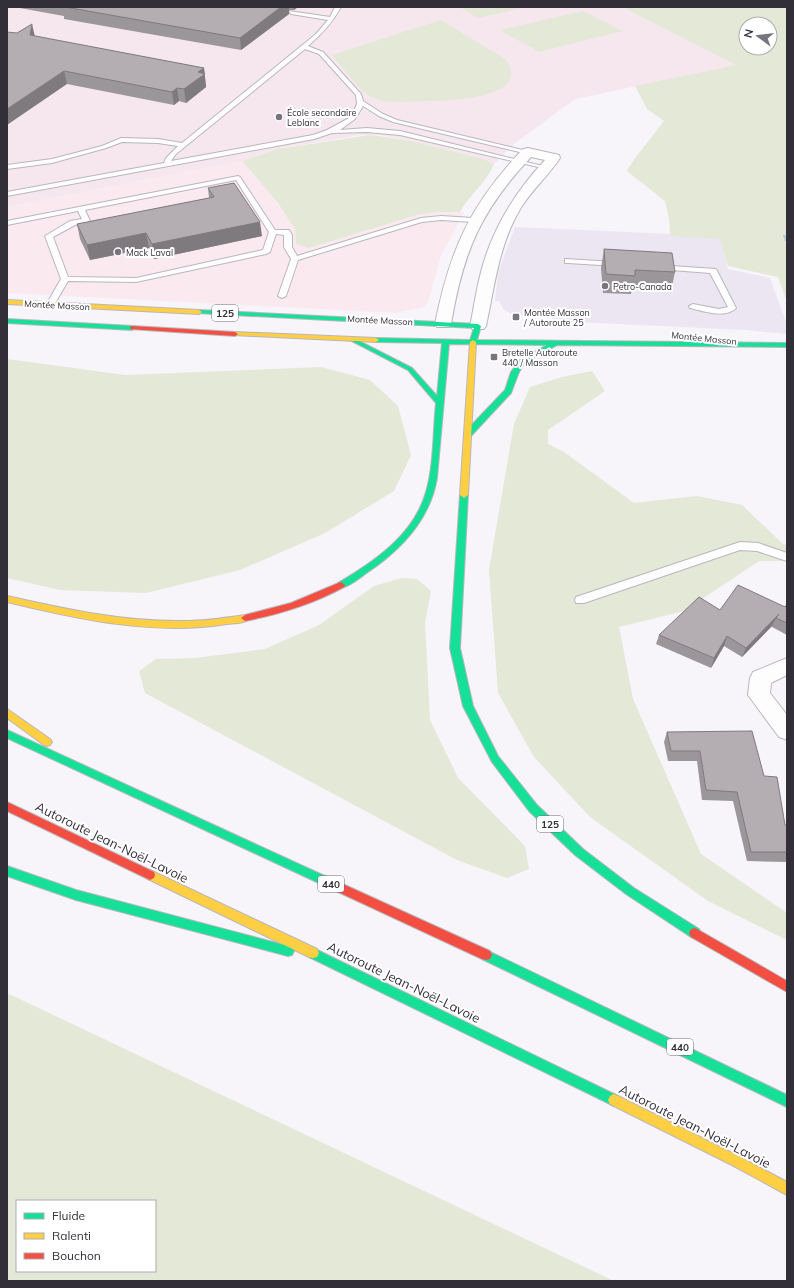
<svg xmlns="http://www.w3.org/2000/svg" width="794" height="1288" font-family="Mulish,sans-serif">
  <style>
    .built { fill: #ece6f3 }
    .industrial { fill: #faeaf0 }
    .education { fill: #f6e7ee }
    .green { fill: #e3e8d7; fill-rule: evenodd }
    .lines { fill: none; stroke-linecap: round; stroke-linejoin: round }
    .stream { fill: #b2d0e1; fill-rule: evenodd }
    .lane-casing { stroke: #b9b6bd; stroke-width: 2 }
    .street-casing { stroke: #b9b6bd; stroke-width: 2 }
    .fast-casing { stroke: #b9b6bd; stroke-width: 2 }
    .slow-casing { stroke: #b9b6bd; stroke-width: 2 }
    .jam-casing { stroke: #b9b6bd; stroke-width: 2 }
    .lane { fill: #fefdfe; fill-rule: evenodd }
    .street { fill: #fefdfe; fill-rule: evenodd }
    .fast { fill: #16e098; fill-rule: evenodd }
    .slow { fill: #ffcf43; fill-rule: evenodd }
    .jam { fill: #f24e42; fill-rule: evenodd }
    .wall { fill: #9b9699 }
    .shaded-wall { fill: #7e7a7d }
    .building { fill: #b4aeb2; stroke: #7e7a7d }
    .poi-dot { fill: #78747c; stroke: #fff; stroke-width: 1.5 }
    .labels { text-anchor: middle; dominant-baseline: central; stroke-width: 4; stroke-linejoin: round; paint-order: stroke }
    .far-poi-label { font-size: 9px; fill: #332f38; stroke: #fff; text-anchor: start }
    .far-street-label { font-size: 9px; fill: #332f38; stroke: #fff }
    .shield { fill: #fff; stroke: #706d74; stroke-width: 1 }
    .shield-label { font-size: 10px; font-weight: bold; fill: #332f38 }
    .near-street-label { font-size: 13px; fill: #332f38; stroke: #fff }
  </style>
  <rect width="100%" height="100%" fill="#f7f4fa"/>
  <path class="built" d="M515,227L720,236L728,269L770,278L787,325V334L746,330L554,321L552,318L512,314L504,310L499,301H495L498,273Z"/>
  <path class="industrial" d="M242,161L278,203L309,248L417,215L437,212H464L441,256L428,302L424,307L394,313L7,293V207Z"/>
  <path class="education" d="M7,7H622L737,65L575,99L514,144L494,164L484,159L407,140L380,135H361L278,149L242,161L7,207Z"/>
  <g class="green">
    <path d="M460,7H526L478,18Z"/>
    <path d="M622,7H787V302L778,277L728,266L720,239L670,236L669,219L665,201L627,171L633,161L664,121L647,109L635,86L736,65ZM746,24H770V48H746Z"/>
    <path d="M583,11L623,31L539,52L500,30Z"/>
    <path d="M441,20L505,59C535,99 446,101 426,101C409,101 387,105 371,97C358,90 342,66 332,55Z"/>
    <path d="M370,135L407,140L484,159L494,164C488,181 469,195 460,212H437L417,215L309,248L296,244L295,229L278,203L242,161L278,149Z"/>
    <path d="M7,359L125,375L321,367L370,380L398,406L411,455L394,491L325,533L240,570L146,593L60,590L7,578Z"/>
    <path d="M592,371L605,391L548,430V444L564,452L634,503L697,496L742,505L783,544L787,545V561H759L684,611L619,627L633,699L701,854L787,913V940L708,901L590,817L534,757L498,693L489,570L514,424L530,387L562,377Z"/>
    <path d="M402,578L417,579L431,591L425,623L430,720L458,778L525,846L529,869L507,878L457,860L145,693L139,671L156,659L195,658L265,649L319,625L374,586Z"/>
    <path d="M7,993L614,1281H7ZM17,1201H155V1271H17Z"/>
  </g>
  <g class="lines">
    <path class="stream" d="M783,235H787V241H785L783,236Z"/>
    <defs>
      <g id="lane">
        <path d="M335,7H341C332,23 322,34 308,46L323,52L361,94L363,101L383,114L397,120L531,152L528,154L393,122L379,116L363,106L355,119L340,130L367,128L400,131L547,167V169L400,135L367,132L332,133L314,139L7,196V192L164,163L166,158L178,146L158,143L122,142L106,148L52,163L7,169V165L52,159L102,146L121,138L158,139L182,143L316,34L328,20L291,14L289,11L330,17ZM305,49L319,54L356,95L357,104L351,117L327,130L313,135L171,161L176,154Z"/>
        <path d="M238,176L240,177L275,230H289L292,235V247L297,256L421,218L441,216L473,218L477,220L473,222L441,220L422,222L298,260L286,296L282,298L278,296L291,259L284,247V235L276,234L270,252L266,254L136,282L68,281L54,305L50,307L46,305L61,279L45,236L70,221L82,219L78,211L7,225V221ZM236,180L269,232L263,250L136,278L68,277L53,237L75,225L89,223L90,221L85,210Z"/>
        <path d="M565,259L616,262L620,264L616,266L568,263H565Z"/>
        <path d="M656,265L716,269L736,308C725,319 703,311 690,308L689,306L693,304L719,309L728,307L710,273L659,269H656Z"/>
        <path d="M740,542L758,543L787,553V561L757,551L740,550L584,603H576L575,600L576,597Z"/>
      </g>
      <g id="street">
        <path d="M528,148L559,155L560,158C549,175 533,189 522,206C499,243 495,284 486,326L484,329H472L470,326C474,308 476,290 481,272C492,229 515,192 545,160L531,157C481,210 463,252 451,324L449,327H437L435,324C450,249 470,205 523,149Z"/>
        <path d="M787,658V675L771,683L770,693L787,715V740L779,737L748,695L750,678L753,672Z"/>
      </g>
      <g id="fast">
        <path d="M199,310L478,324L481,326L477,340L787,343V347L557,345L525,362L519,372L511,393L470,437H464V433L505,390L511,372L520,360L547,345L449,344L437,478C430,520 400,551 365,574C358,579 350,586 341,588L337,585L338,583C374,562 414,535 426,492C434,466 433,431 436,403L408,370L350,340L353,338L355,339L412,368L437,396L442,343L376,342L373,340L376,338L470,340L474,328L197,313V311Z"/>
        <path d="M7,319L132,326L135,328L132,330L7,323Z"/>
        <path d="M464,492L468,495L460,648L473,706L498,756L537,805L583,849L634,888L699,929L701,933L699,937L695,938L691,937L626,894L575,855L529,811L492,762L463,706L450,648L460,495Z"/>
        <path d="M7,730L329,878L330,881L329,884L325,886L321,884L7,738Z"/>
        <path d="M7,866L76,890L288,946L292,947L294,951L292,955L288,956L76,900L7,876Z"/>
        <path d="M313,948L618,1096L620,1100L618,1104L614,1106L610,1104L309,957L307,953L309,949Z"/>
        <path d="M486,950L787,1095V1107L482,959L480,955L482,951Z"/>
      </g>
      <g id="slow">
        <path d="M7,300L199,310L202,312L199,314L7,304Z"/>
        <path d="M235,332L376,338L379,340L376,342L233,335V333Z"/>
        <path d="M473,340L476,342L468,495L464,498L460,495L470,342Z"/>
        <path d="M7,596C65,609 124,622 184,621C205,621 225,618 245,615L249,618C246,624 233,623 227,624C154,636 78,619 7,602Z"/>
        <path d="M7,709L50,739L52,742L50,745L47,746L44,745L7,718Z"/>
        <path d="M150,870L317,949L319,953L317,957L313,958L309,957L146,878L145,875L146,872Z"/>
        <path d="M614,1094L740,1157L787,1182V1195L732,1165L610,1104L608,1100L610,1096Z"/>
      </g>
      <g id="jam">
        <path d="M132,326L235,332L238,334L235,336L130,329V327Z"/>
        <path d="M341,582L345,585L344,587C313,604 280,614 245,621L241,618L245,615L291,603Z"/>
        <path d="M7,802L154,872L155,875L154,878L150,880L146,878L7,811Z"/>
        <path d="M325,876L490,951L492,955L490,959L486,960L482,959L321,884L320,881L321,878Z"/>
        <path d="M695,928L787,981V992L691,937L689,933L691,929Z"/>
      </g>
    </defs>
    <use href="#lane" class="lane-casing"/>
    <use href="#street" class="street-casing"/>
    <use href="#fast" class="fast-casing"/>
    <use href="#slow" class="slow-casing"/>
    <use href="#jam" class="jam-casing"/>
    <use href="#lane" class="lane"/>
    <use href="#street" class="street"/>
    <use href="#fast" class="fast"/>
    <use href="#slow" class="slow"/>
    <use href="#jam" class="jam"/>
  </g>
  <g class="wall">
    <path d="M14,7H298L294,10H289V14L241,50L64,19V16Z"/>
    <path d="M34,36L204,68L206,87L186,103L179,101L174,105L67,84Z"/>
    <path d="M208,188L262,236L154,259L149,248L90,260L80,239L77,224L209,198Z"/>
    <path d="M604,249L675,272L671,291L632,289L631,294L603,293L601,268Z"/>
    <path d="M787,604V635L772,627V626L742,657L724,646L711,668L656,644L659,635L720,610L785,607Z"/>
    <path d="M667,732L764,776L785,825H787V862L747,861L733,801L702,800L697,761H668L664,742Z"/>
  </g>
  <g class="shaded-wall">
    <path d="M281,7H289V14L241,50L240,38Z"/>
    <path d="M293,7H298L294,10Z"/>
    <path d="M32,24L35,37L30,35Z"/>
    <path d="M204,68L206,87L186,103L184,89L198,72Z"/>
    <path d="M64,71L67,84L7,125V109Z"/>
    <path d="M177,88L179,101L174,105L172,92Z"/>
    <path d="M260,222L262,236L154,259L152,244Z"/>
    <path d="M146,233L149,248L90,260L87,245Z"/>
    <path d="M779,614L776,618L772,626L742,657L746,648Z"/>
    <path d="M727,636L724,646L711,668L714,658Z"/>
  </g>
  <g class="building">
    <path d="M65,7H281L240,38Z"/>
    <path d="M32,24L30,35L204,68L198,72L205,74L184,89L177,88L172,92L64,71L7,109V32L17,33Z"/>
    <path d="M234,183L260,222L152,244L146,233L87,245L77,224L214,197L208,188Z"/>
    <path d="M604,249L672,253L675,272L635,270V276L606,274Z"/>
    <path d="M738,585L785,607L787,604V623L776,618L779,614L746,648L727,636L714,658L659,635L699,597L720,610Z"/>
    <path d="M752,731L764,776L777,777L785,825H787V852H751L737,792L706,790L700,751H671L667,732Z"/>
  </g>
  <g class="poi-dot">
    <circle cx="279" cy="117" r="4"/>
    <circle cx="118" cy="252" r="4"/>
    <circle cx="605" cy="286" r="4"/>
    <rect x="512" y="313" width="8" height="8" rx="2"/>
    <rect x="490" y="353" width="8" height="8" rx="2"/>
  </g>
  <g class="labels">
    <g class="far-poi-label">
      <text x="287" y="112">École secondaire<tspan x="287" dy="10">Leblanc</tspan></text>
      <text x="126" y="252">Mack Laval</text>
      <text x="613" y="286">Petro-Canada</text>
      <text x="524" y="312">Montée Masson<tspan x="524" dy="10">/ Autoroute 25</tspan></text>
      <text x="502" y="352">Bretelle Autoroute<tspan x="502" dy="10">440 / Masson</tspan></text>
    </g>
    <g class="far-street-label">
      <text transform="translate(57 305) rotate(3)">Montée Masson</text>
      <text transform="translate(380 320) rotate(3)">Montée Masson</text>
      <text transform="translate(704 338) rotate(6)">Montée Masson</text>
    </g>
    <g class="shield">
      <rect x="212" y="305" width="26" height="16" rx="3"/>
      <rect x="537" y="816" width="26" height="16" rx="3"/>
      <rect x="318" y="876" width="26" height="16" rx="3"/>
      <rect x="667" y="1039" width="26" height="16" rx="3"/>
    </g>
    <g class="shield-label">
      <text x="225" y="313">125</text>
      <text x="550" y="824">125</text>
      <text x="331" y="884">440</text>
      <text x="680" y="1047">440</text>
    </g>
    <g class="near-street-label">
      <text transform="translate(112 842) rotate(26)">Autoroute Jean-Noël-Lavoie</text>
      <text transform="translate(404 982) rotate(26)">Autoroute Jean-Noël-Lavoie</text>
      <text transform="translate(695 1126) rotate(27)">Autoroute Jean-Noël-Lavoie</text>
    </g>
  </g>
  <rect width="794" height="1288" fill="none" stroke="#332f38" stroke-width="16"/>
  <rect x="16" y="1200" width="140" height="72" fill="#ffffff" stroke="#adacaf"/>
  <rect x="24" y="1213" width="20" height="6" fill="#16e098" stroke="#adacaf"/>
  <text x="52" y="1220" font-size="12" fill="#332f38">Fluide</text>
  <rect x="24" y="1233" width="20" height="6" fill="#ffcf43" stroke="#adacaf"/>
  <text x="52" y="1240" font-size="12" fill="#332f38">Ralenti</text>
  <rect x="24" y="1253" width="20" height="6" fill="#f24e42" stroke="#adacaf"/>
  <text x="52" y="1260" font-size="12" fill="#332f38">Bouchon</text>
  <g transform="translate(758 36) rotate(285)"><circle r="19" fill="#ffffff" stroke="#adacaf"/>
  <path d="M0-3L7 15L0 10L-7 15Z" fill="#78747c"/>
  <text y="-6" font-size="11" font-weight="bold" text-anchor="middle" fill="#332f38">N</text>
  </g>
</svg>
